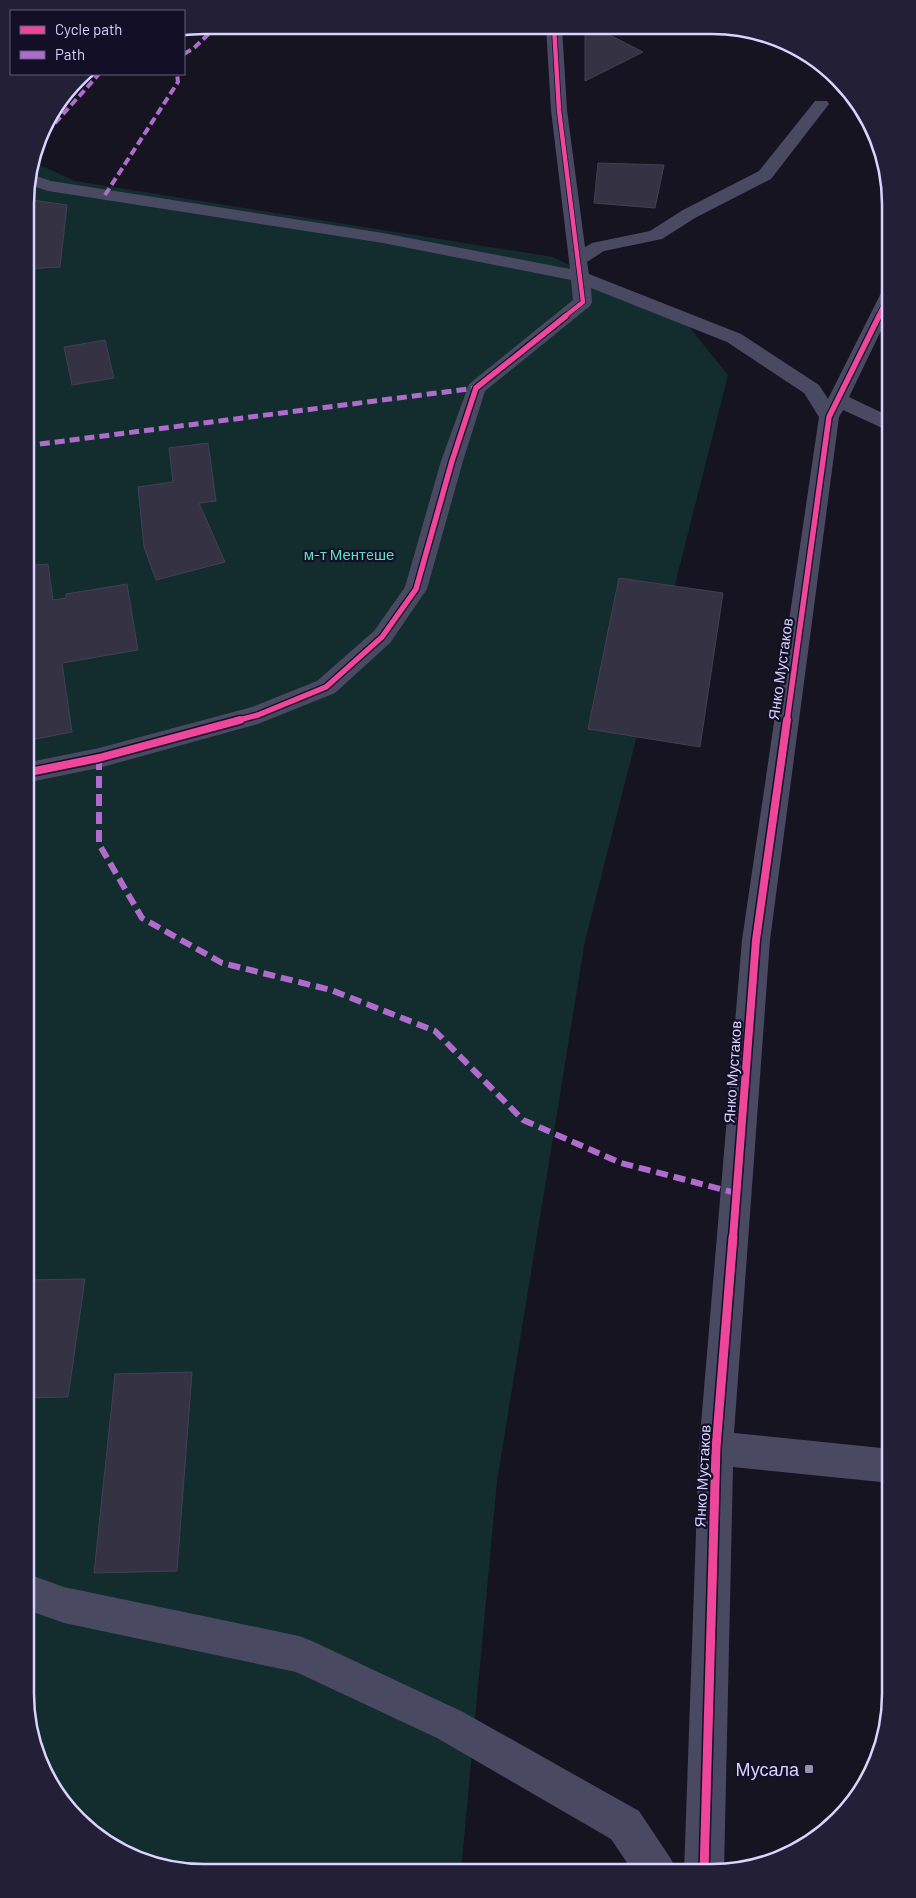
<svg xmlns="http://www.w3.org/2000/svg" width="916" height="1898" font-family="Barlow,sans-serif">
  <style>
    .green { fill: #132c2d }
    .building { fill: #343243; stroke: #433f54 }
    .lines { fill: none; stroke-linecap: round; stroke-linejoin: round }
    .minor { fill: #4a4962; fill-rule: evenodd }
    .quiet-far2 { stroke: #b06ccc; stroke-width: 4; stroke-dasharray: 8 4; stroke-linecap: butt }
    .quiet-far1 { stroke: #b06ccc; stroke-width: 5; stroke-dasharray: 10 5; stroke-linecap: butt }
    .quiet { stroke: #b06ccc; stroke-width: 6; stroke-dasharray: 12 6; stroke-linecap: butt }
    .cycleway-far3-casing { stroke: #130f26; stroke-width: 6 }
    .cycleway-far2-casing { stroke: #130f26; stroke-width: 8 }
    .cycleway-far1-casing { stroke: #130f26; stroke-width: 11 }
    .cycleway-casing { stroke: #130f26; stroke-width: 12 }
    .cycleway-far3 { stroke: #ed469a; stroke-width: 4.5 }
    .cycleway-far2 { stroke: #ed469a; stroke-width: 5.5 }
    .cycleway-far1 { stroke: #ed469a; stroke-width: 8 }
    .cycleway { stroke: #ed469a; stroke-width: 9 }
    .poi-dot { fill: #9591b1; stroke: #130f26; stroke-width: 2 }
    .labels { text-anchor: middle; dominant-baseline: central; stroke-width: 4.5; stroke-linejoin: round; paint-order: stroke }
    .park-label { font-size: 15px; fill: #5fe0c0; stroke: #130f26 }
    .street-label { font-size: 15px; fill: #d9d4ff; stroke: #130f26 }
    .near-poi-label { font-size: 18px; fill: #d9d4ff; stroke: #130f26; text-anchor: end }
    .rim { fill: none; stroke: #d9d4ff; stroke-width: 2.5 }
  </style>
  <rect width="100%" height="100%" fill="#161421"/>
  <path class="green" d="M33,162L75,181L553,257L686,323L728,375L585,941L497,1481L461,1872L180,1871L135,1859L86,1829L34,1752L25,1695V192Z"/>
  <g class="building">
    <path d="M585,27H594L643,52L585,81Z"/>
    <path d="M598,163L664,165L655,208L594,203Z"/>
    <path d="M25,199L67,205L60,267L25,269Z"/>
    <path d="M105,340L114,378L72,385L64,347Z"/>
    <path d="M208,443L216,501L199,503L225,562L156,580L144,547L138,487L173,482L169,448Z"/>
    <path d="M48,564L53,600L66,598V594L127,584L138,650L62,663L72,732L25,741V566Z"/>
    <path d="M619,578L723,593L700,747L588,729Z"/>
    <path d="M85,1279L68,1397L25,1398V1280Z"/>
    <path d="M192,1372L177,1571L94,1573L115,1374Z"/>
  </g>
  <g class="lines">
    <g class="minor">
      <path d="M546,27H562L567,110L585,247L592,243L650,231L683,210L759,171L815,101H827L829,104L771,179L695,218L662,239L604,251L587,262L589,274L741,334L819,385L828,399L884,287L891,285V310L849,397L891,417V432L843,410L839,417L770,940L734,1433L891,1449V1483L733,1467L724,1871L684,1873L699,1448L742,940L819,417L804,393L727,342L591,288L592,302L590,306L485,391L463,461L427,589L390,643L335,693L258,724L99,768L25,783V763L99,748L252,707L317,681L374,631L405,587L441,461L469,384L573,300L571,280L383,243L48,191L27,184L30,174L51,181L383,233L570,269L551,110Z"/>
      <path d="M25,1573L64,1587L299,1636L312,1641L463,1712L639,1811L671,1859L677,1873H634L611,1839L437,1738L296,1672L64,1623L25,1609Z"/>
    </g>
    <g class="quiet-far2">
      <path d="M184,54L194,48L218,25"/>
      <path d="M39,141L99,74"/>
      <path d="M105,195L178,82L177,74"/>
    </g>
    <path class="quiet-far1" d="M25,446L476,388"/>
    <path class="quiet" d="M99,758V844L142,918L222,963L331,990L435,1031L523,1120L621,1163L736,1193"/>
    <defs>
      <g id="cycleway-far3">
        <path d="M554,27L559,110L583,302L564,317"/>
        <path d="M878,317L891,291"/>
      </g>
      <g id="cycleway-far2">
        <path d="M235,721L258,715L326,687L382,637L416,589L452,461L476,388L566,316"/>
        <path d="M787,721L829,417L879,316"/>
      </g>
      <g id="cycleway-far1">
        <path d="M25,773L99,758L240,720"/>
        <path d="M733,1238L756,940L787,720"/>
      </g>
      <path id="cycleway" d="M704,1873L716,1448L733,1237"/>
    </defs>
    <use href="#cycleway-far3" class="cycleway-far3-casing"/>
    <use href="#cycleway-far2" class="cycleway-far2-casing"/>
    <use href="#cycleway-far1" class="cycleway-far1-casing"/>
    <use href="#cycleway" class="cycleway-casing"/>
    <use href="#cycleway-far3" class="cycleway-far3"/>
    <use href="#cycleway-far2" class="cycleway-far2"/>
    <use href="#cycleway-far1" class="cycleway-far1"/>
    <use href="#cycleway" class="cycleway"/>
  </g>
  <rect class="poi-dot" x="804" y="1764" width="10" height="10" rx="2.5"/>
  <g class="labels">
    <g class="park-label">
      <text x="349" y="554">м-т Ментeше</text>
    </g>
    <g class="street-label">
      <text transform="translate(780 669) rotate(-82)">Янко Мустаков</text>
      <text transform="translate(732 1072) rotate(-86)">Янко Мустаков</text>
      <text transform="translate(702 1476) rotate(-87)">Янко Мустаков</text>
    </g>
    <g class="near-poi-label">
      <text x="799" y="1769">Мусала</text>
    </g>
  </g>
  <path d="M0 0H916V1898H0ZM204 34H712A170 170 0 0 1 882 204V1694A170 170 0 0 1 712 1864H204A170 170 0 0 1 34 1694V204A170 170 0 0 1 204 34Z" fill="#231f37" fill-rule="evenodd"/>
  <path class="rim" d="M204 34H712A170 170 0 0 1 882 204V1694A170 170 0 0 1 712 1864H204A170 170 0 0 1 34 1694V204A170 170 0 0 1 204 34Z"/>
  <rect x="10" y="10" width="175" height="65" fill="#130f26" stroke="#625e7d"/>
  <rect x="20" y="26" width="25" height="8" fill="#ed469a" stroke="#625e7d"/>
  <text x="55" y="35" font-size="15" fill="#d9d4ff">Cycle path</text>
  <rect x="20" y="51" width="25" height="8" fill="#b06ccc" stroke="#625e7d"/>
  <text x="55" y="60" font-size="15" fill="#d9d4ff">Path</text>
</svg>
